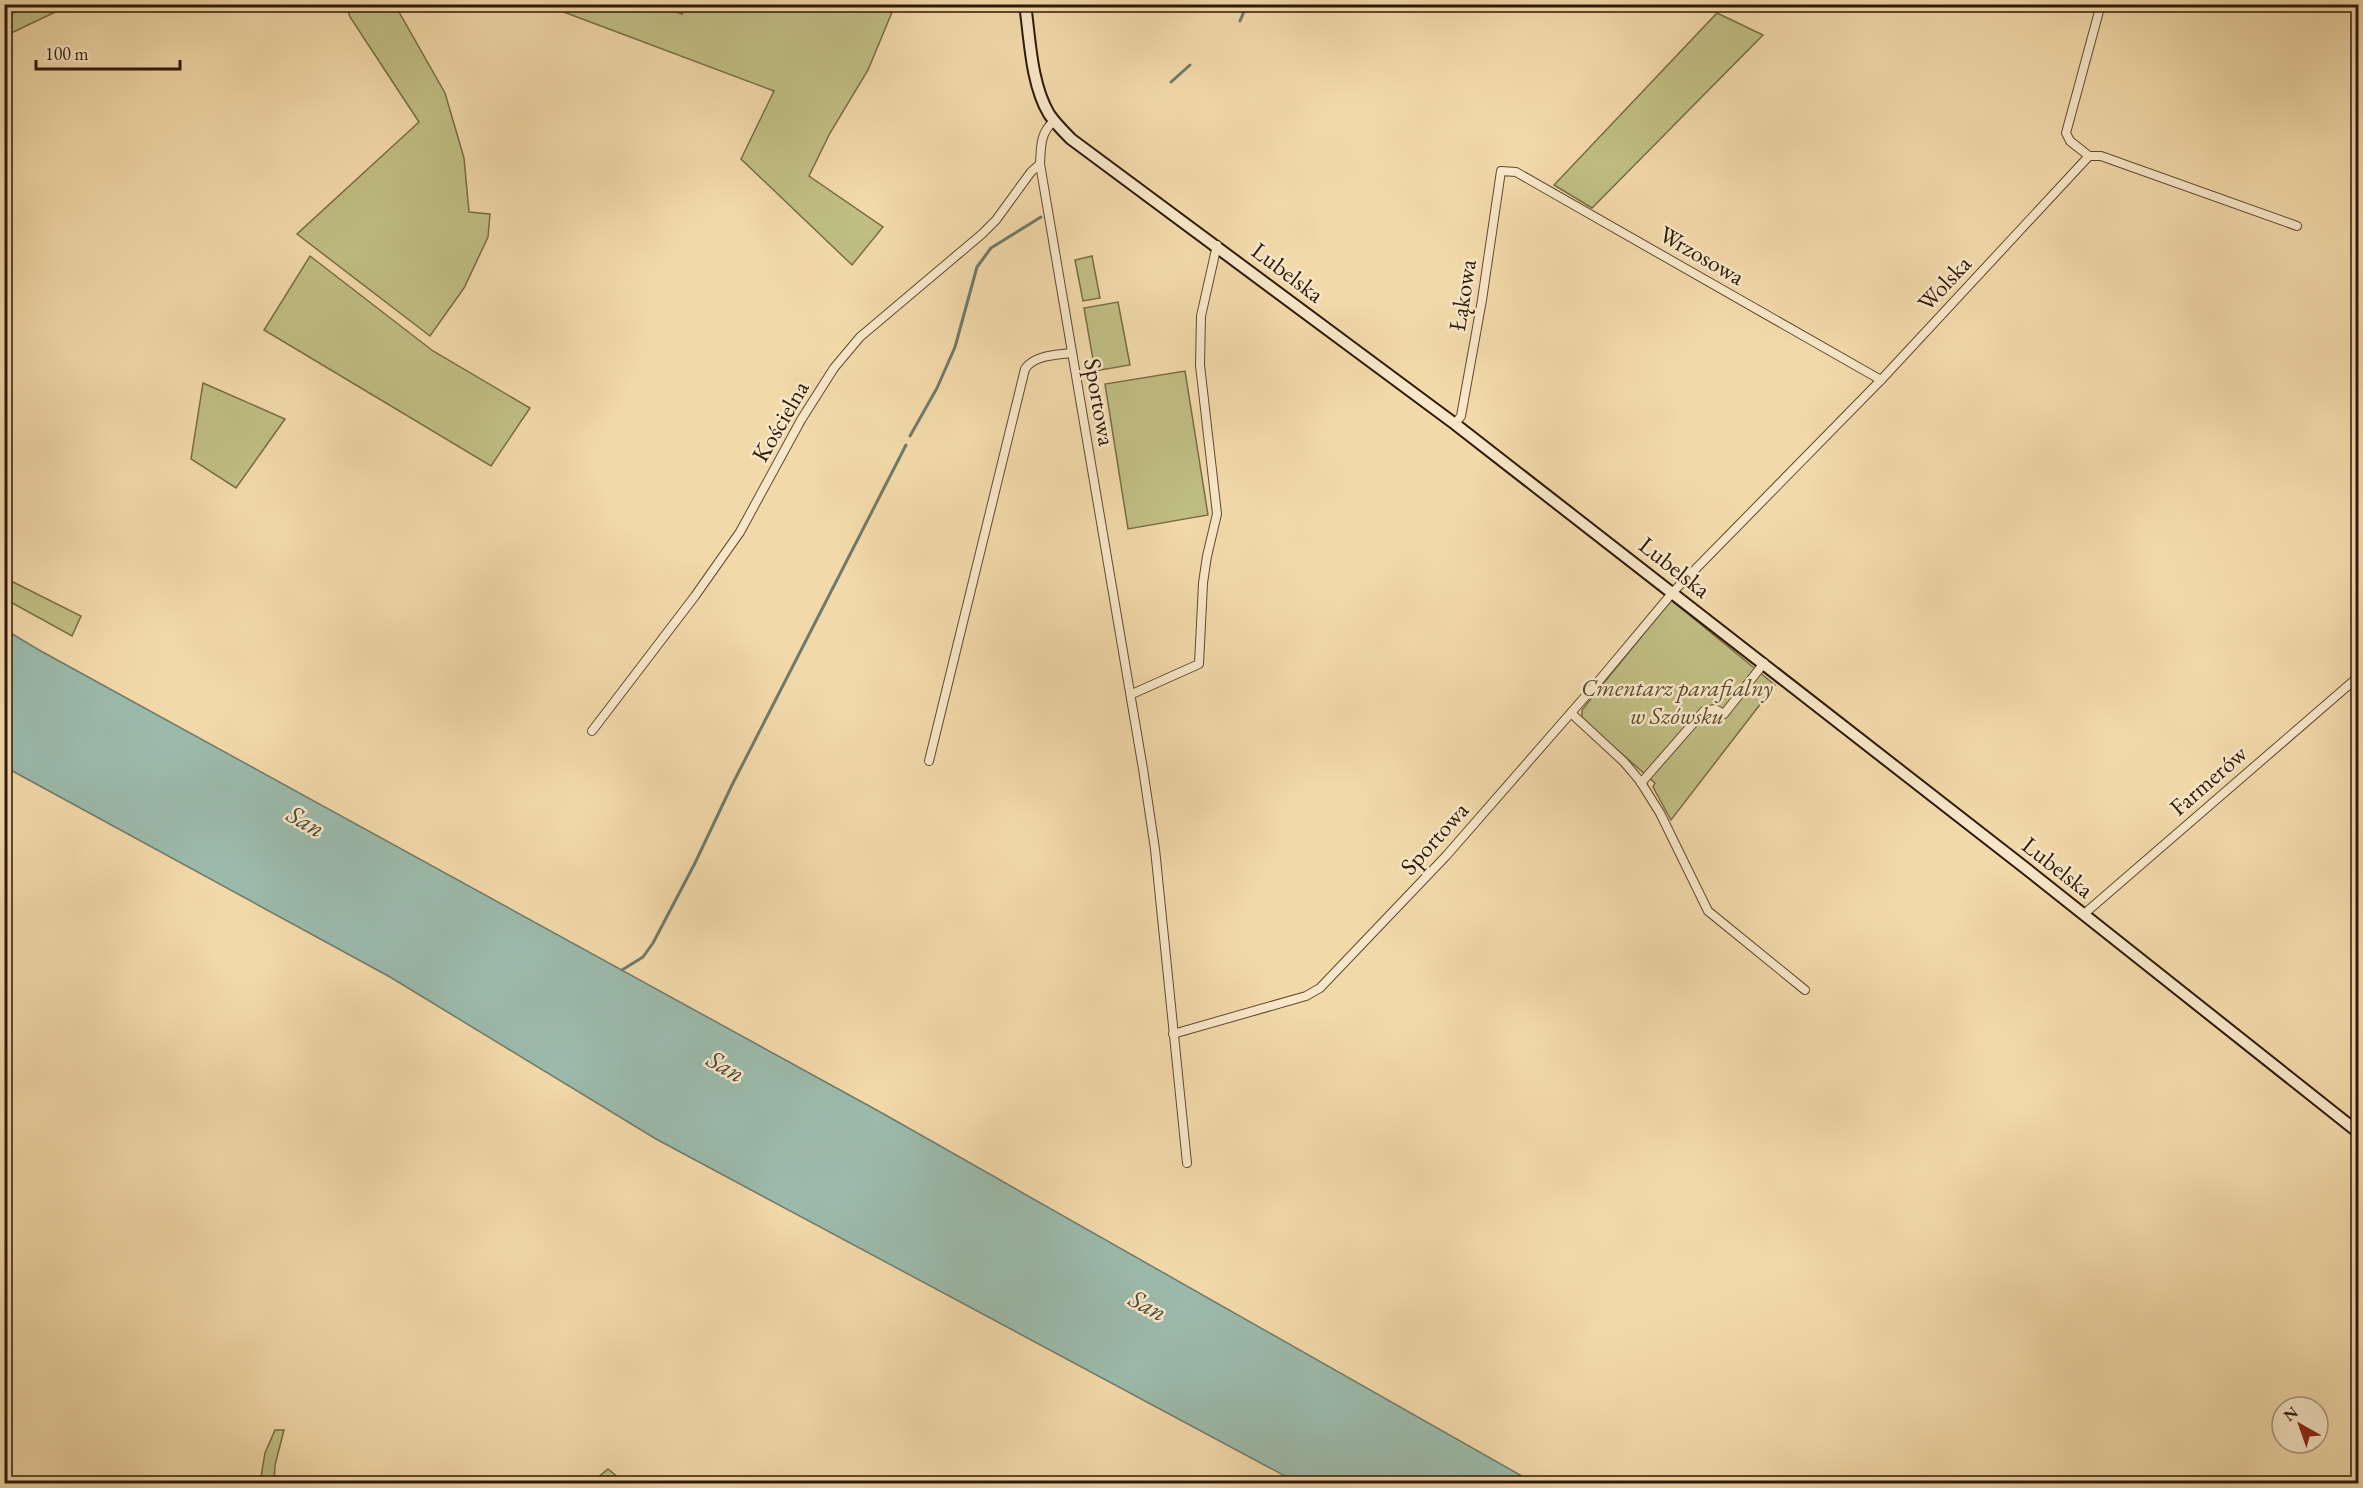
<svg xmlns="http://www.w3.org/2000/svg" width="2363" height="1488" font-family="'EB Garamond',serif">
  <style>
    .green { fill: #c0be84; stroke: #786c45; stroke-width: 1.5 }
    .water { fill: #9bbaab; stroke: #707a69; stroke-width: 1.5 }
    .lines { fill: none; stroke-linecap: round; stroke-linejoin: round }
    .stream { stroke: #707a69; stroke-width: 3 }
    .street-casing { stroke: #60492f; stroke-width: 10 }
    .secondary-casing { stroke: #2f1906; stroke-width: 14 }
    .street { stroke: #f7e6c8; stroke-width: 8 }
    .secondary { stroke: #f7e6c8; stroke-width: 10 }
    .labels { text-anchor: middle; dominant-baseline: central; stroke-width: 5; stroke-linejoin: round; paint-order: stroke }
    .street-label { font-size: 24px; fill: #2f1906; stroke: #f7e6c8 }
    .park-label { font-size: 24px; font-style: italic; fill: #5a4b2c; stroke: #f7e6c8 }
    .water-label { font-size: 26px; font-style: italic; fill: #4f4938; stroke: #f7e6c8 }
  </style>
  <rect width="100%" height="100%" fill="#f2d9aa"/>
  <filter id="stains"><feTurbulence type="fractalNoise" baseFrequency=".00333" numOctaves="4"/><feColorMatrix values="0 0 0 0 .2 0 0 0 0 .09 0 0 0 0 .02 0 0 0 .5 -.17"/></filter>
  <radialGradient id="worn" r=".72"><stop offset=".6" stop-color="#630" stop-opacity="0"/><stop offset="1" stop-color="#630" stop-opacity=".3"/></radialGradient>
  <g class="green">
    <path d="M31,4L70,5L5,36V17Z"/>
    <path d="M686,4L895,5L868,70L830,133L809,176L883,227L852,265L741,159L774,91L545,5H655L682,14Z"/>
    <path d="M346,5H395L445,93L464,158L469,212L490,214L488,237L464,288L430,336L297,234L419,122L350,17Z"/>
    <path d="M1717,13L1763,35L1592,208L1554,185Z"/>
    <path d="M310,256L433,351L530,408L491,466L264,330Z"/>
    <path d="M1092,256L1100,298L1083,301L1075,260Z"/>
    <path d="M1118,302L1130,365L1095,371L1084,308Z"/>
    <path d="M1185,371L1208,515L1128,529L1105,384Z"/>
    <path d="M203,383L285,419L236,488L191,459Z"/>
    <path d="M5,578L81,616L72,636L5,599Z"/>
    <path d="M1671,600L1775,685L1671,820L1653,787L1655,783L1582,719V710Z"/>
    <path d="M275,1430H284L275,1465L274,1483H260L265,1453Z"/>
    <path d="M608,1469L625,1483H591Z"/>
  </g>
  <path class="water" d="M4,629L39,650L882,1113L1534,1483H1298L656,1139L390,977L5,767Z"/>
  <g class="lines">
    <g class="stream">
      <path d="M1240,21L1247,4"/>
      <path d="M1171,82L1190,65"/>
      <path d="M910,436L937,388L955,347L977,267L991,248L1041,217"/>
      <path d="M622,970L643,957L653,943L695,863L732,785L906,445"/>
    </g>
    <defs>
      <g id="street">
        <path d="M1054,121C1040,133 1041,146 1040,164L1143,769L1155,849L1187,1163"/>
        <path d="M2089,156L2070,141L2066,133L2101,4"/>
        <path d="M1455,424L1461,416L1482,300L1501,171L1516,172L1881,380"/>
        <path d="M1132,694L1199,664L1203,583L1207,556L1217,514L1200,365L1201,316L1217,245"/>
        <path d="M1571,713L1624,762L1640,781L1660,813L1708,911L1805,990"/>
        <path d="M592,731L695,596L740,532L801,420L834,368L860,337L982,234L996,220L1031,172L1040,164"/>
        <path d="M929,761L1025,369C1034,355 1056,355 1072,353"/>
        <path d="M1641,783L1704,711L1715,709L1724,714L1764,663"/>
        <path d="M2084,914L2358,677"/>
        <path d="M1173,1034L1306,996L1320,988L1446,856L1597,683L1673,592L1881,380L2089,156H2101L2297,226"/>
      </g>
      <path id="secondary" d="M1025,4C1030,39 1031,84 1049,114C1055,123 1063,131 1071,139L1455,424L2024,867L2358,1132"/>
    </defs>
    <use href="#street" class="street-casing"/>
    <use href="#secondary" class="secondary-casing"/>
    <use href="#street" class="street"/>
    <use href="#secondary" class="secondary"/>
  </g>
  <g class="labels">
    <g class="street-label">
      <text transform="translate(1702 255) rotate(30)">Wrzosowa</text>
      <text transform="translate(1288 272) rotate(37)">Lubelska</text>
      <text transform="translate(1944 283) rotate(-47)">Wolska</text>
      <text transform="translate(1462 295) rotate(-81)">Łąkowa</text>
      <text transform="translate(1100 402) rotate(80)">Sportowa</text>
      <text transform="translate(780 421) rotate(-60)">Kościelna</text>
      <text transform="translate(1675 567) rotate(38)">Lubelska</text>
      <text transform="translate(2208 780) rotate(-41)">Farmerów</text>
      <text transform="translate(1434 838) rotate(-48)">Sportowa</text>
      <text transform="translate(2058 867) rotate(38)">Lubelska</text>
    </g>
    <g class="park-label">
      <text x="1677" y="687">Cmentarz parafialny<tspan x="1677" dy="28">w Szówsku</tspan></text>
    </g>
    <g class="water-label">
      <text transform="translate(306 821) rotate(30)">San</text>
      <text transform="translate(726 1066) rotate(30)">San</text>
      <text transform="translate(1148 1305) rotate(28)">San</text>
    </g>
  </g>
  <rect width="2363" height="1488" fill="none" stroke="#f2d9aa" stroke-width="24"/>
  <rect x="6" y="6" width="2351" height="1476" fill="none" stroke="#2f1906" stroke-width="3"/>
  <rect x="12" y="12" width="2339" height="1464" fill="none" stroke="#2f1906" stroke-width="1.5"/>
  <g transform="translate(2300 1425) rotate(320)"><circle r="28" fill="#f7e6c8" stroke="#a7947a" stroke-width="1.5"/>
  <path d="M0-4.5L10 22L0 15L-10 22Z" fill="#8f2418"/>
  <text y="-9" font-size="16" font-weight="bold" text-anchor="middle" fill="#2f1906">N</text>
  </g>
  <path d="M36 60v9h144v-9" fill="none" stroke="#2f1906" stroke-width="3"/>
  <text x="45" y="60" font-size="18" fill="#2f1906" stroke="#f7e6c8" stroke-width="4.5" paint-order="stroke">100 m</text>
  <rect width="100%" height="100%" filter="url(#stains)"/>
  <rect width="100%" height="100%" fill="url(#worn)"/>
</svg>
